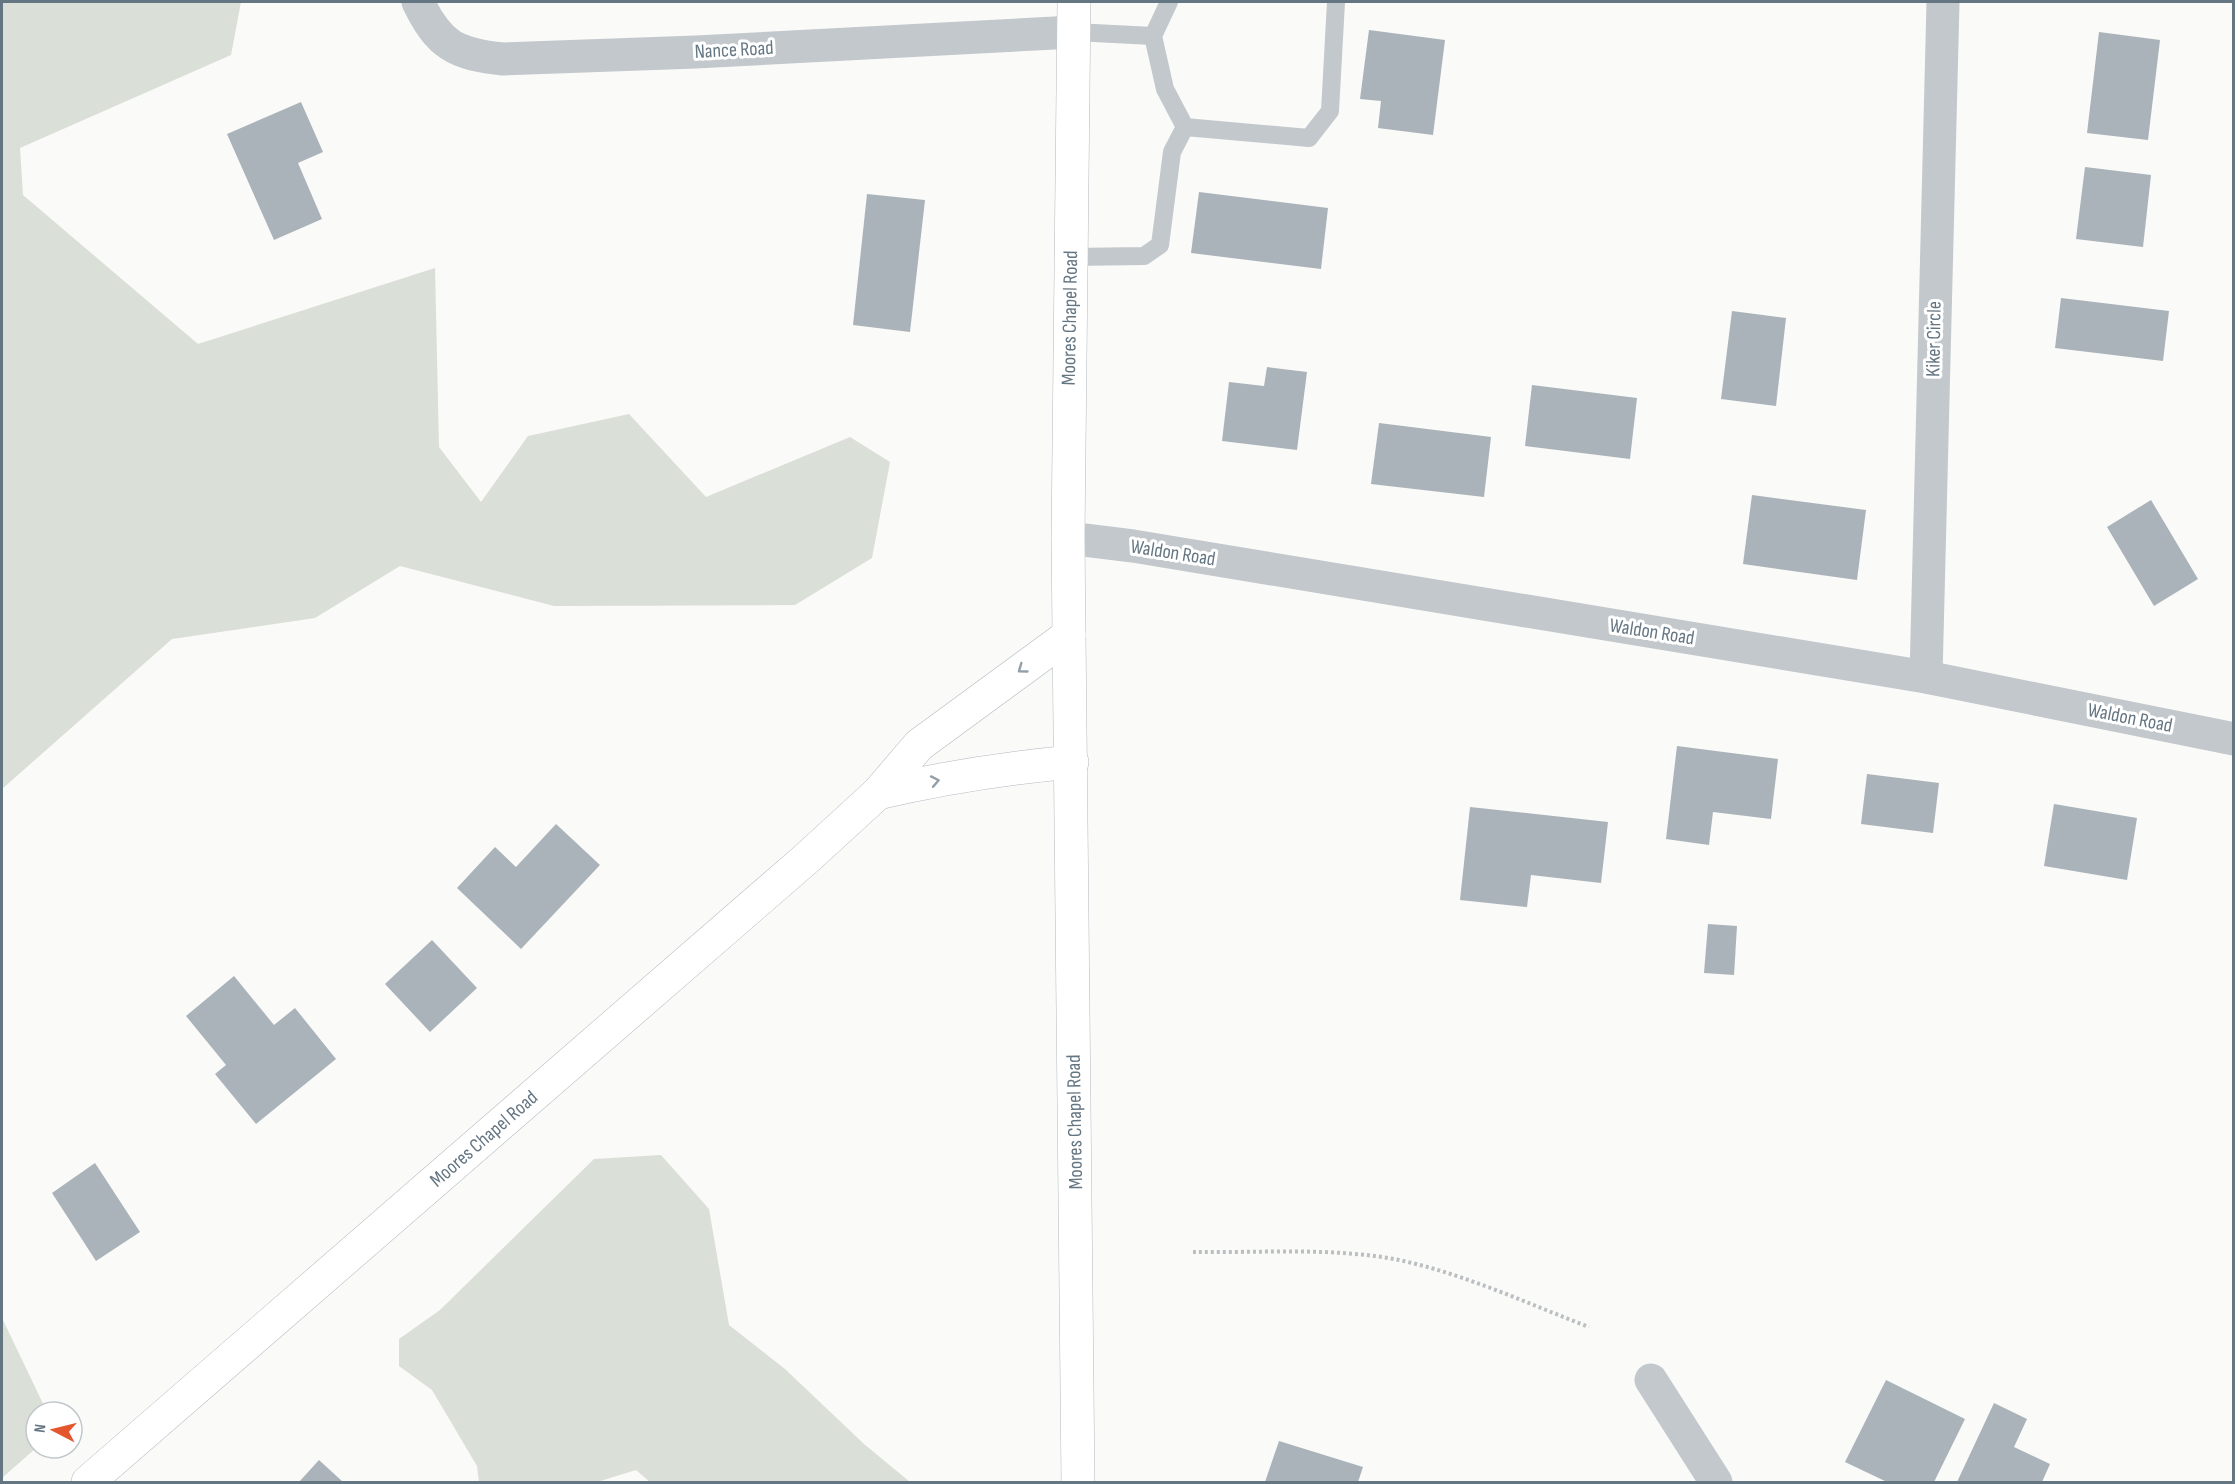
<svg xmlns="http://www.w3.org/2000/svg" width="2235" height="1484" font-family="'Sofia Sans Condensed',sans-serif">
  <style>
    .green { fill: #dadfd7 }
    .building { fill: #aab3b9 }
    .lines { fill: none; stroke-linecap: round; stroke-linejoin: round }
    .secondary-casing { stroke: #b3babf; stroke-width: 34 }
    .path { stroke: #bbbfc2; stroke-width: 4; stroke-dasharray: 3 3; stroke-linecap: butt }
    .lane { stroke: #c3c8cc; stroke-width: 18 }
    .street { stroke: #c3c8cc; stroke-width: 33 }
    .secondary { stroke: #fff; stroke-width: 33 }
    .oneway { stroke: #939fa8 }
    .labels { text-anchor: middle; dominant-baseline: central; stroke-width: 6; stroke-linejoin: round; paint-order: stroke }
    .street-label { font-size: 20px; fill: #657683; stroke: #fff }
  </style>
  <rect width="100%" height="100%" fill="#fafaf8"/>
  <g class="green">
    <path d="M2,2H241L231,55L20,148L23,195L198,344L435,268L439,447L481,502L528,436L629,414L706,497L850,437L890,462L872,558L795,605L554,606L400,566L315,618L172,639L2,789Z"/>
    <path d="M661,1155L709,1209L729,1325L785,1369L864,1444L910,1482H650L636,1470L597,1482H479L477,1466L432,1390L399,1366V1339L440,1310L594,1159Z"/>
    <path d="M2,1318L47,1412H36V1448L2,1478Z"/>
  </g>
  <g class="building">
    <path d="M1369,30L1445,40L1433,135L1378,128L1381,101L1360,99Z"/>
    <path d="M2099,32L2160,40L2148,140L2087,133Z"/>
    <path d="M301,102L323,152L298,163L322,219L274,240L227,134Z"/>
    <path d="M2085,167L2151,175L2143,247L2076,239Z"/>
    <path d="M1199,192L1328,208L1321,269L1191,253Z"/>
    <path d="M867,194L925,200L910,332L853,325Z"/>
    <path d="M2061,298L2169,311L2163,361L2055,348Z"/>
    <path d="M1732,311L1786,318L1776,406L1721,399Z"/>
    <path d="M1267,367L1307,372L1297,450L1222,441L1229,382L1264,386Z"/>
    <path d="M1532,385L1637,398L1630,459L1525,446Z"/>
    <path d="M1379,423L1491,437L1484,497L1371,484Z"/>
    <path d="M1752,495L1866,510L1857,580L1743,564Z"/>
    <path d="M2151,500L2198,579L2154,606L2107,527Z"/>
    <path d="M1677,746L1778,759L1771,819L1713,812L1709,845L1666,839Z"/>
    <path d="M1867,774L1939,783L1933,833L1861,824Z"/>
    <path d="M2054,804L2137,818L2127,880L2044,866Z"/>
    <path d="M1470,807L1608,822L1601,883L1531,875L1527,907L1460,900Z"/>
    <path d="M556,824L600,865L521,949L457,888L495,847L516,867Z"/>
    <path d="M1708,924L1737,926L1734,975L1704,973Z"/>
    <path d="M432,940L477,988L430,1032L385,984Z"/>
    <path d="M234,976L274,1025L295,1008L336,1059L256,1124L215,1074L226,1065L186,1016Z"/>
    <path d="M95,1163L140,1232L96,1261L52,1193Z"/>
    <path d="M1886,1380L1965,1419L1934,1482H1887L1845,1462Z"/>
    <path d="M1994,1403L2027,1419L2014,1447L2050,1464L2042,1482H1957Z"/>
    <path d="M1279,1441L1363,1467L1358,1482H1265Z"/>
    <path d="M319,1460L343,1482H299Z"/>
  </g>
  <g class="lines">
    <defs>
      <g id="secondary">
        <path d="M1074,2L1068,538L1078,1482"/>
        <path d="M878,793C942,778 1006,768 1072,762"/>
        <path d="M88,1482L807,858L878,793L919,745L1069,635"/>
      </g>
    </defs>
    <use href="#secondary" class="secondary-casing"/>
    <path class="path" d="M1193,1252C1260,1253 1334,1247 1399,1260C1465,1274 1526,1303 1589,1327"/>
    <g class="lane">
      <path d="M1169,2L1153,36L1165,89L1185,127L1309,138L1330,111L1336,2"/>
      <path d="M1074,32L1153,36"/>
      <path d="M1071,257L1144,256L1160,245L1172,152L1185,127"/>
    </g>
    <g class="street">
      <path d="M418,2C439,45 455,54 503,59L696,52L1074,32"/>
      <path d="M1068,538L1133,546L1926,677L2234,739"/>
      <path d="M1926,677L1943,2"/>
      <path d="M1651,1380L1716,1482"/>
    </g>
    <use href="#secondary" class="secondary"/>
  </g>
  <defs><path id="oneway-chevron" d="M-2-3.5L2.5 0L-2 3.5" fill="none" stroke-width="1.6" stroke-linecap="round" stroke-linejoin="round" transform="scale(1.5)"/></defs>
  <g class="oneway">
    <use href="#oneway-chevron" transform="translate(1022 669) rotate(144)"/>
    <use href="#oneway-chevron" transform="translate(935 781) rotate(-11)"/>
  </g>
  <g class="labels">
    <g class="street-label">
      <text transform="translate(734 50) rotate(-3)">Nance Road</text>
      <text transform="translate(1070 318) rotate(-89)">Moores Chapel Road</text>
      <text transform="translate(1934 339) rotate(-89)">Kiker Circle</text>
      <text transform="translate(1173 553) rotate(9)">Waldon Road</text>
      <text transform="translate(1652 632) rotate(9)">Waldon Road</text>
      <text transform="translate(2130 718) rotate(11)">Waldon Road</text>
      <text transform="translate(1075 1122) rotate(-91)">Moores Chapel Road</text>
      <text transform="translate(484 1139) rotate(-41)">Moores Chapel Road</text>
    </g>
  </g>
  <rect width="2235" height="1484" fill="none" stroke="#657683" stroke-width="6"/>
  <g transform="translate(54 1430) rotate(277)"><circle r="28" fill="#ffffff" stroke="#c1c8cd" stroke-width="1.5"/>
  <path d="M0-4.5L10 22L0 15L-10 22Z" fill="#e4572e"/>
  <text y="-9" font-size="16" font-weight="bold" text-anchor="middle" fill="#657683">N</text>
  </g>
</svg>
